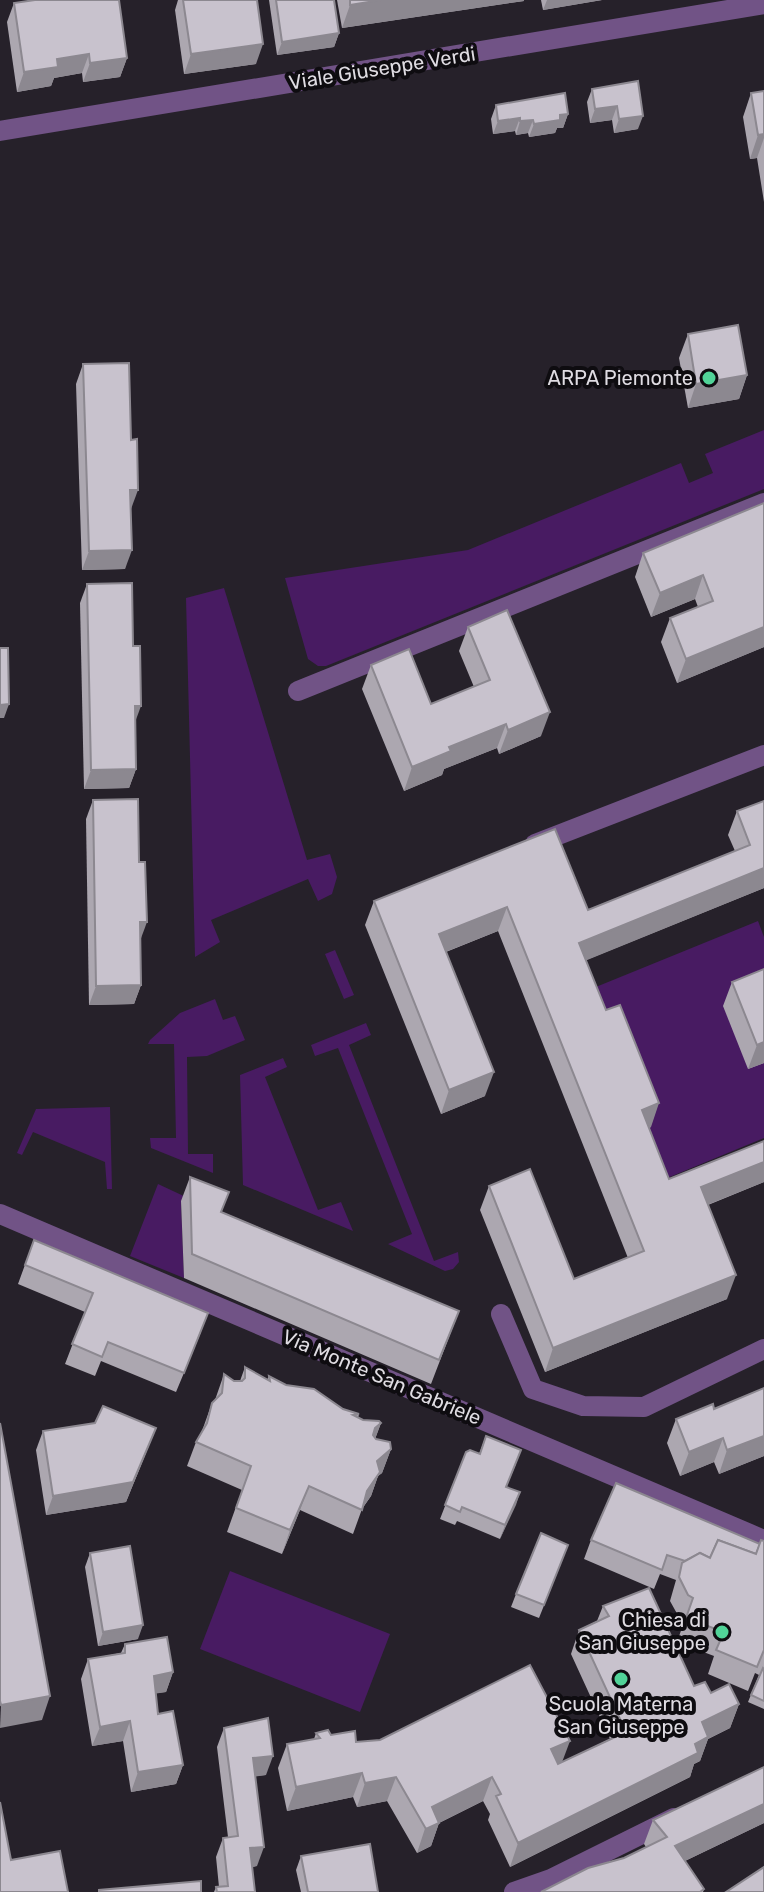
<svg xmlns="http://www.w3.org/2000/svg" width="764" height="1892" font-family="Rubik,sans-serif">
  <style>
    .green { fill: #481b62 }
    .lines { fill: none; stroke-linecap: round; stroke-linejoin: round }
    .minor { stroke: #715386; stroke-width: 20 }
    .wall { fill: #aca7b0 }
    .shaded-wall { fill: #8c8890 }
    .building { fill: #c8c2cd; stroke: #8c8890; stroke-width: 2 }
    .poi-dot { fill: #51d398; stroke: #0e0c10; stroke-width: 3 }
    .labels { text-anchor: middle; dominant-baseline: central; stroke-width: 8; stroke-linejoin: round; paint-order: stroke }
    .street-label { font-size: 20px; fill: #dfdce2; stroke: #0e0c10 }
    .poi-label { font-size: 20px; fill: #dfdce2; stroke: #0e0c10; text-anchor: end }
  </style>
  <rect width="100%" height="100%" fill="#26212a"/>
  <g class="green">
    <path d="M764,430V489L326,666H318L308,659L285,578L468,550L681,463L689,483L713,473L705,454Z"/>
    <path d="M224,588L307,860L330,854L337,877L332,894L318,901L308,879L211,920L220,942L195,957L186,598Z"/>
    <path d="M758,921L764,937V1138L660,1181L640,1132L651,1126L586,991Z"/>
    <path d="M335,950L354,995L344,999L325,954Z"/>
    <path d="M215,999L223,1020L235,1016L245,1040L207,1056L187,1057L188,1154H213V1173L151,1148L150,1138H176L174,1044H148L150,1040L180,1013Z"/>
    <path d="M366,1023L371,1035L349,1045L434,1261L458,1252L459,1262L453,1269L445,1271L388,1244L412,1234L338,1048L315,1056L311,1045Z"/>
    <path d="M283,1058L287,1067L265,1077L318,1210L341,1202L353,1231L243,1185L240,1075Z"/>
    <path d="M110,1107L112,1189H107L105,1162L33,1132L22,1155L17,1153L36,1109Z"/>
    <path d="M158,1184L203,1205L181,1201L184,1278L130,1256Z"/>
    <path d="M230,1571L390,1634L360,1712L200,1649Z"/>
  </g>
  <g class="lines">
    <g class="minor">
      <path d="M0,131L764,4"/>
      <path d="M298,691L764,503"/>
      <path d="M535,844L764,755"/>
      <path d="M0,1214L764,1540"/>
      <path d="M501,1314L533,1389L583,1406L644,1407L764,1349"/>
      <path d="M514,1892L551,1879L674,1818"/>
    </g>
  </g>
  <g class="wall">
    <path d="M178,0H257L256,64L184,74L175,10Z"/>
    <path d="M269,0H334L339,33L334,47L277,55Z"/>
    <path d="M337,0H524V1L342,28Z"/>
    <path d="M541,0H602L543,10Z"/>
    <path d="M14,3L127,58L120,77L83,82L82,73L54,78L51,86L17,92L7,22Z"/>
    <path d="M638,81V129L614,133L612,120L590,123L587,102L592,89Z"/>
    <path d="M764,91V202L757,158L750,159L743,117L751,93Z"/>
    <path d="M496,105L568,114L563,128H557L555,133L529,137L528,133L516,135L515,131L493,134L491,119Z"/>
    <path d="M688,334L747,375L739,399L688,408L679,358Z"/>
    <path d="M83,364L131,509L125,569L82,570L76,384Z"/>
    <path d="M764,503V647L677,683L661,642L670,618L698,607L695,599L651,617L635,577L643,553Z"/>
    <path d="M87,584L136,769L129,788L84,789L80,603Z"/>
    <path d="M468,627L541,736L499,754L497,748L444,769L442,775L404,791L362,689L371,665L431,704L474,687L459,651Z"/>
    <path d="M93,800L141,985L134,1004L89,1005L86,819Z"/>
    <path d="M764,801V888L586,960L651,1127L649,1128L669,1179L764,1182L708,1205L727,1299L545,1372L480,1210L489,1186L574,1279L628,1258L498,931L446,952L485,1096L441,1114L365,925L374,901L588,910L735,851L728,835L737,811Z"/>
    <path d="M732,982L764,1063L748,1069L723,1006Z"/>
    <path d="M190,1177L222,1212L459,1311L431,1384L184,1278L181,1201Z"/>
    <path d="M34,1240L201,1332L176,1392L101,1361L95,1376L65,1364L85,1312L18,1284Z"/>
    <path d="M245,1367L267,1380L269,1376L286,1385L343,1409L359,1414L358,1418L363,1420L381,1423L375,1439L391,1449L382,1473L378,1476L371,1496L362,1509L353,1534L300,1510L282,1554L227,1532L242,1490L187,1466L196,1442L202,1431L212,1403L215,1400L224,1374L234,1381H240Z"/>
    <path d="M764,1388V1456L719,1474L714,1462L680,1476L667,1443L676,1419L714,1409Z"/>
    <path d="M156,1428L126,1502L46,1515L36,1450L43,1431Z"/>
    <path d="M486,1436L516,1464L506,1487L520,1492L500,1539L457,1521L455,1525L440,1519L466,1452L479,1454Z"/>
    <path d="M591,1540L760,1544L764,1541V1709L748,1702L759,1675L755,1673L748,1691L708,1674L714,1656L677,1642L684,1622L680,1619L670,1601L676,1580L660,1574L654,1589L584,1559Z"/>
    <path d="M568,1545L539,1618L511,1607L516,1594Z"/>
    <path d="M90,1553L138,1639L98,1646L85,1567Z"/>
    <path d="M603,1606L694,1686L739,1704L730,1728L708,1739L700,1761L694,1764L690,1777L510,1867L488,1820L490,1814L483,1801L439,1823L431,1846L417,1853L387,1801L357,1807L353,1797L287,1811L278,1768L287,1744L314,1739L316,1733L356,1742L562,1762L610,1739L571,1654L579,1630L597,1621Z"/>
    <path d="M125,1644L173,1672L166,1692L156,1693L158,1714L183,1765L176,1784L131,1792L123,1741L92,1746L81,1679L88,1659L121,1653Z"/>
    <path d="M224,1728L266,1775L255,1776L257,1866L252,1867L255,1892H214L216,1887H219L216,1857L223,1838L228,1837L217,1747Z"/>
    <path d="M764,1767V1823L685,1861L704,1889L703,1892H541L624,1858L646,1847L644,1844L653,1820Z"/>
    <path d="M301,1856L378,1892H301L296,1870Z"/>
  </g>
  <g class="shaded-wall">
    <path d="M381,0H524V1L342,28L350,5Z"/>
    <path d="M547,0H602L543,10Z"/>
    <path d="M339,33L334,47L277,55L282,42Z"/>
    <path d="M263,44L256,64L184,74L191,54Z"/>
    <path d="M89,54L82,73L54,78L51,86L17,92L24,72L57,59Z"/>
    <path d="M127,58L120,77L83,82L90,63Z"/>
    <path d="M617,106L612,120L590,123L595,109Z"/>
    <path d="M568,114L563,128H557L555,133L529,137L534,124L560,115Z"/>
    <path d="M643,116L638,129L614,133L619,119Z"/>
    <path d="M520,118L515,131L493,134L498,121Z"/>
    <path d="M533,120L528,133L516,135L520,121Z"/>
    <path d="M764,134V138L757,158L750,159L758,135Z"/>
    <path d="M747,375L739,399L688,408L696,384Z"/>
    <path d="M130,490H138L131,509Z"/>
    <path d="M132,550L125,569L82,570L89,551Z"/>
    <path d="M703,575L695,599L651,617L660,593Z"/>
    <path d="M764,627V647L677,683L686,659Z"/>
    <path d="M9,704L4,718H0V705Z"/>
    <path d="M135,706H141L134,725Z"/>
    <path d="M550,712L541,736L499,754L508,730Z"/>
    <path d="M506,724L497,748L444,769L442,775L404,791L412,767L449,747Z"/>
    <path d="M136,769L129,788L84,789L91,770Z"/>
    <path d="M764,868V888L570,967L579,943Z"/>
    <path d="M507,907L498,931L430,958L439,934Z"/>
    <path d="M140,922H147L140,941Z"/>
    <path d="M141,985L134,1004L89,1005L96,986Z"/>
    <path d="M764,1042V1063L748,1069L757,1045Z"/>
    <path d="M494,1072L485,1096L441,1114L449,1090Z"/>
    <path d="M659,1103L651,1127L633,1134L642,1110Z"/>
    <path d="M764,1162V1182L692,1211L701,1187Z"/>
    <path d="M736,1275L727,1299L545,1372L553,1348Z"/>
    <path d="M381,1423L372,1447L366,1452L375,1428Z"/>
    <path d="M156,1428L126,1502L46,1515L53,1496Z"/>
    <path d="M764,1435V1456L719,1474L727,1450Z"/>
    <path d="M723,1438L714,1462L680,1476L689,1452Z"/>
    <path d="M391,1449L382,1473L378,1476L371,1496L361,1510L377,1461Z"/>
    <path d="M309,1486L300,1510L282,1554L290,1530Z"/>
    <path d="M520,1492L516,1505L500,1539L505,1525Z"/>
    <path d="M143,1625L138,1639L98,1646L103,1632Z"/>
    <path d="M173,1672L166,1692L147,1695L154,1676Z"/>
    <path d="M50,1696L42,1720L0,1728L1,1705Z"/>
    <path d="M739,1704L730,1728L708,1739L700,1761L694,1764L690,1777L510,1867L518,1843L702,1722Z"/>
    <path d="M130,1721L123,1741L92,1746L100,1727Z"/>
    <path d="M570,1741L561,1765L543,1773L551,1749Z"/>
    <path d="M273,1756L266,1775L246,1778L253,1758Z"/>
    <path d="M183,1765L176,1784L131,1792L138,1772Z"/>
    <path d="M362,1773L353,1797L287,1811L296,1787Z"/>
    <path d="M396,1777L387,1801L357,1807L365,1783Z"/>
    <path d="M492,1777L483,1801L439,1823L431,1846L417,1853L432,1807Z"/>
    <path d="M764,1804V1823L666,1870L675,1846Z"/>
    <path d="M264,1847L257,1866L242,1868L250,1848Z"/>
  </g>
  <g class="building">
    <path d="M35,0H119L127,58L90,63L89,54L57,59L58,67L24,72L14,3Z"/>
    <path d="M183,0H257L263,44L191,54Z"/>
    <path d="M276,0H334L339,33L282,42Z"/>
    <path d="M350,0H381L350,5Z"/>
    <path d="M638,81L643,116L619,119L617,106L595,109L592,89Z"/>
    <path d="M764,91V134L758,135L751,93Z"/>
    <path d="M565,93L568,114L560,115V120L534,124L533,120L520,121V118L498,121L496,105Z"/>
    <path d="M738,325L747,375L696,384L688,334Z"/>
    <path d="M129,363L131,440L137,439L138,490H130L132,550L89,551L83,364Z"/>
    <path d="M764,503V627L686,659L670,618L713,601L703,575L660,593L643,553Z"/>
    <path d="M132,583L133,646H140L141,706H135L136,769L91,770L87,584Z"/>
    <path d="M507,610L550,712L508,730L506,724L449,747L451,751L412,767L371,665L409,649L431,704L490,680L468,627Z"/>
    <path d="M0,648H8L9,704L0,705Z"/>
    <path d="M138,799L139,862H145L147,922H140L141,985L96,986L93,800Z"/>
    <path d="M764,801V868L579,943L606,1010L620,1005L659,1103L642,1110L669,1179L764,1141V1162L701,1187L736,1275L553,1348L489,1186L530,1169L574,1279L644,1251L507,907L439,934L494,1072L449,1090L374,901L555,829L588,910L750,845L737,811Z"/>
    <path d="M764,969V1042L757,1045L732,982Z"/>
    <path d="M190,1177L229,1192L221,1212L459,1311L439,1360L192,1254Z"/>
    <path d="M34,1240L208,1313L184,1373L108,1342L102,1357L72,1344L93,1293L25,1265Z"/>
    <path d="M245,1367L270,1381L269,1376L286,1385L314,1389L343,1409L359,1414L353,1415L363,1420L379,1421L381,1423L375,1428L373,1435L376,1439L390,1442L391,1449L377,1461L380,1472L367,1491L362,1510L309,1486L290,1530L236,1508L251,1466L196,1442L207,1423L212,1403L222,1393L224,1374L234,1381H242L245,1378Z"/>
    <path d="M764,1388V1436L727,1450L723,1438L689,1452L676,1419L713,1404L714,1409Z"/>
    <path d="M103,1406L156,1428L133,1482L53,1496L43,1431L95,1423Z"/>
    <path d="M0,1423L50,1696L1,1705L0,1701Z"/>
    <path d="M486,1436L521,1450L506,1487L520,1492L505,1525L462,1507L460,1512L445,1505L466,1452L470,1450L480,1454Z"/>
    <path d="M616,1483L760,1544L756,1554L718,1540L710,1558L700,1553L685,1561L667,1555L662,1570L591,1540Z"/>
    <path d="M541,1533L568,1545L544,1605L516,1594Z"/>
    <path d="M718,1540L756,1554L761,1540L764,1541V1650L757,1667L716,1650L724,1632L686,1618L693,1598L688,1595L679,1577L682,1563L700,1553L710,1558Z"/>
    <path d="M130,1546L143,1625L103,1632L90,1553Z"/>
    <path d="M649,1588L694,1686L705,1682L711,1693L729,1684L739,1704L702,1722L708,1737L695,1744L698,1753L518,1843L496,1796L501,1794L492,1777L432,1807L439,1823L426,1829L396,1777L365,1783L362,1773L296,1787L287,1744L320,1738L316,1733L328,1730L331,1735L355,1731L356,1742L380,1740L530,1665L570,1741L551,1749L558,1764L626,1732L579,1630L609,1616L603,1606Z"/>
    <path d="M167,1637L173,1672L154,1676L158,1714L173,1711L183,1765L138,1772L130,1721L100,1727L88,1659L125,1653V1644Z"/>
    <path d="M763,1668L764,1669V1701L751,1695Z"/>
    <path d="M268,1718L273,1756L253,1758L264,1847L250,1848L255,1892H217L216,1887L228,1886L223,1838L238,1836L224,1728Z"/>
    <path d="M764,1767V1804L675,1846L704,1889L700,1892H541L588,1868L624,1858L667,1837L653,1820Z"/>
    <path d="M0,1802L11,1860L60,1851L68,1892H0Z"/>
    <path d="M370,1844L378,1892H308L301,1856Z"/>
    <path d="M764,1867V1892H726Z"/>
    <path d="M201,1881V1892H99V1890Z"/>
  </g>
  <g class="poi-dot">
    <circle cx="709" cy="378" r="8"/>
    <circle cx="722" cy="1632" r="8"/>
    <circle cx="621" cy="1679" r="8"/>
  </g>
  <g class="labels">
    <g class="street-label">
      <text transform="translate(382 68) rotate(-9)">Viale Giuseppe Verdi</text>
      <text transform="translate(382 1377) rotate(23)">Via Monte San Gabriele</text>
    </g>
    <g class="poi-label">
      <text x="693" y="378">ARPA Piemonte</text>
      <text x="706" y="1620">Chiesa di<tspan x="706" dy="23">San Giuseppe</tspan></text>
      <text x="621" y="1704" text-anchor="middle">Scuola Materna<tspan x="621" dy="23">San Giuseppe</tspan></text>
    </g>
  </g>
</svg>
